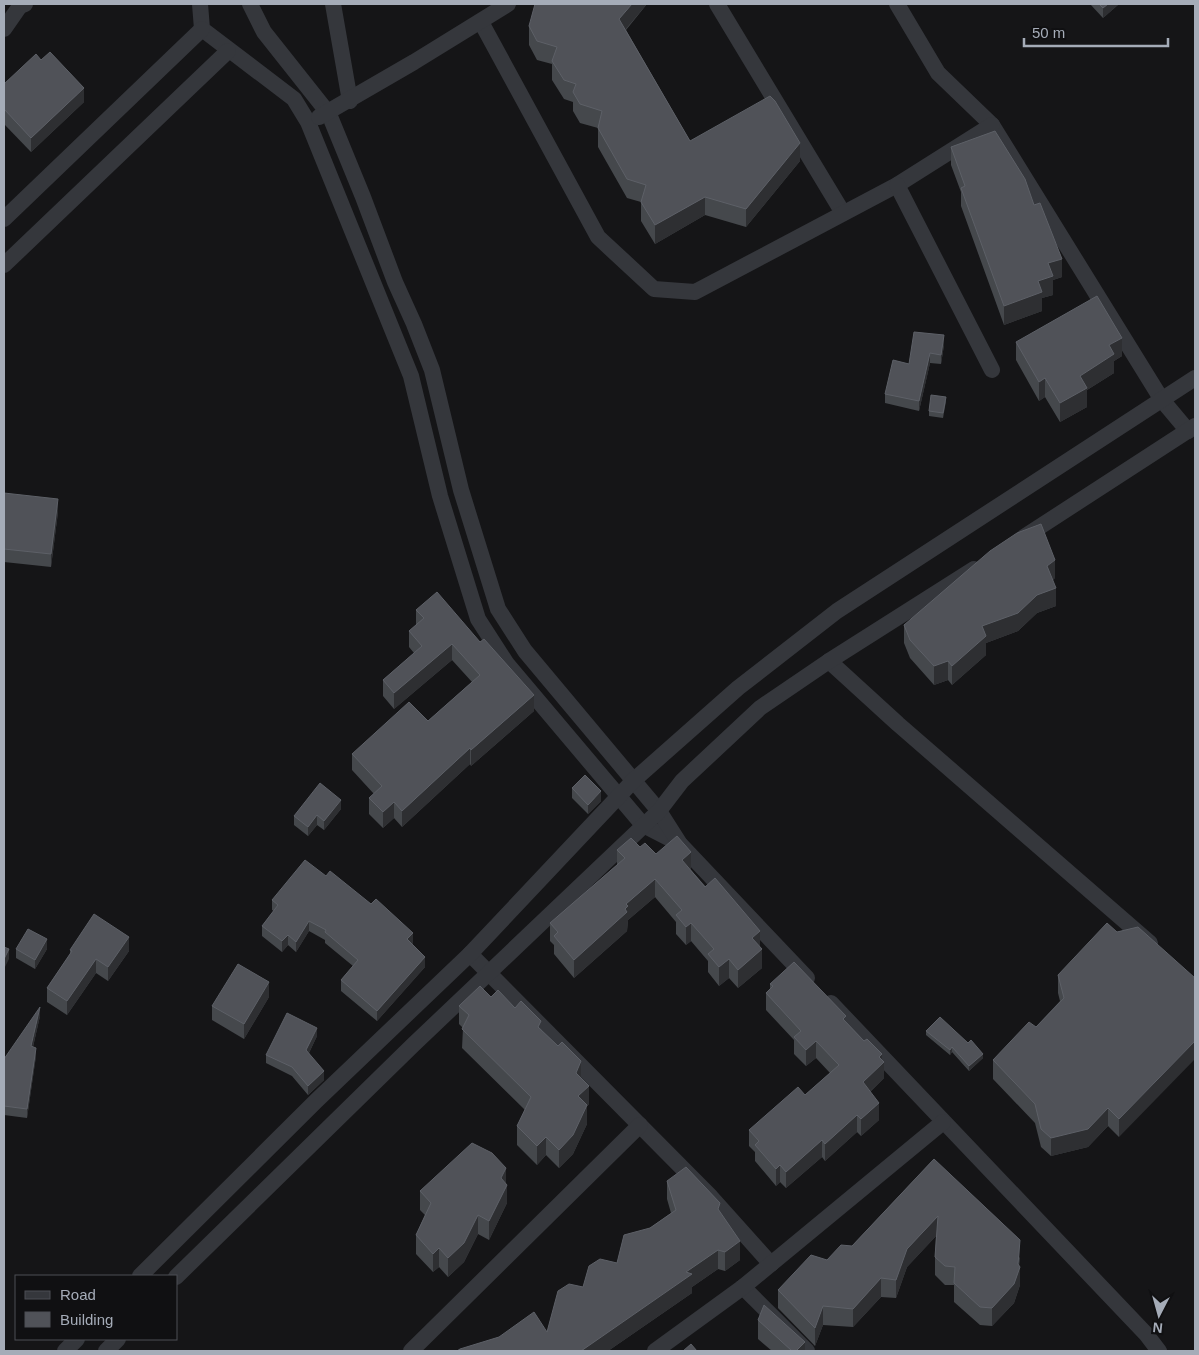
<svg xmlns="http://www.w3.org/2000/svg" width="1199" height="1355" font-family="Helvetica,sans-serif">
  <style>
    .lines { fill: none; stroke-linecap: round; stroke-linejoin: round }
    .minor { stroke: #35373c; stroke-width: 16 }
    .wall { fill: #45484c }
    .shaded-wall { fill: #2e2f32 }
    .building { fill: #505258; stroke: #5d6067 }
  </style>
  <rect width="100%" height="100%" fill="#151517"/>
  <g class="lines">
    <g class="minor">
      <path d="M200,4L202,29L294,99L308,122L411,376L440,496L478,619L507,664L643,825L680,844"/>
      <path d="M250,4L264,32L329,114L363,197L395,282L414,324L432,370L461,490L498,609L525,651L659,811L680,844L807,978"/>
      <path d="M333,4L350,101"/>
      <path d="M717,4L843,213"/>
      <path d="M897,4L938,73L992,125L1162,400L1188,431"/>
      <path d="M481,22L598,237L654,289L695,292L897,185L992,125"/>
      <path d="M4,29L20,6L25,4"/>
      <path d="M319,117L414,62L508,4"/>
      <path d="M897,185L992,370"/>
      <path d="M4,219L202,29"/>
      <path d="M4,265L228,51"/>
      <path d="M1024,537L1195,426"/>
      <path d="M829,661L898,724L1150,943"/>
      <path d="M470,954L711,1197L771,1264"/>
      <path d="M831,1003L1146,1334L1159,1351"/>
      <path d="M140,1276L316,1101L470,954L634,780L738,688L837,611L1195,378"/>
      <path d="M176,1277L413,1045L659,811L682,781L760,708L829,661L974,569"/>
      <path d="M743,1287L807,1351"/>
      <path d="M65,1351L77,1339"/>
      <path d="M106,1351L118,1339"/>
      <path d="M411,1351L640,1125"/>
      <path d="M655,1351L743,1287L943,1122"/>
    </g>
  </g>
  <g class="wall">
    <path d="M647,4L626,30L690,141L800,161L746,227L705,215L655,244L641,221V202L627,198L598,147V128L580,123L573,111V102L564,99L552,80V64L537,60L529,45V26Z"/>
    <path d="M1090,4H1119L1103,18Z"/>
    <path d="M41,60L84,102L31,152L4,124V84Z"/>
    <path d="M951,147L1034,205L1062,277L1053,280V295L1042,298V311L1004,325L961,206V192L951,165Z"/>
    <path d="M1016,342L1122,356L1114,361V373L1087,390V407L1060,422L1045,397L1039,401L1016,360Z"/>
    <path d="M944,345L941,364L930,363L919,411L885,403V394L909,364Z"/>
    <path d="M946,401L943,418L929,416V411Z"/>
    <path d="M4,493L58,512L51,567L4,562Z"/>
    <path d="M1055,578L1053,580L1056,606L1037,613L1018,631L986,643V655L952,685L948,680L934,685L910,658L904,643V625Z"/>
    <path d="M416,610L534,711L471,766L470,764L402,827L394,818L383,828L369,814V798L374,794L352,770V754L428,721L472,682L452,660L394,709L383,696V680L414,653L409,647V631L416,625Z"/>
    <path d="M572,788L601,801L588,814L572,798Z"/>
    <path d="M341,809L324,830L317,825L308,836L294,825V816Z"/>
    <path d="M640,847L691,870L760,948L762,968L738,988L729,978L719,986L708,972V961L691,941L686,945L676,934V922L655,897L628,920L627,931L574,978L554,954V945L550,941V923L617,865V850Z"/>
    <path d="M326,876L413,943L412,944L425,967L377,1021L341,991V980L353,966L325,943V940L309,931L296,952L288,945L282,952L262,936V926L274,911L272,910V900Z"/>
    <path d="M1138,927L1119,1137L1108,1126L1088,1147L1051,1156L1041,1147L1035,1123L993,1079V1060L1036,1027L1060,1001L1058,993V975L1117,932Z"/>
    <path d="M16,949H47L35,969L16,958Z"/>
    <path d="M70,950L129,951L108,981L96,973L67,1015L47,1002V988L70,954Z"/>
    <path d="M770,984L846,1022L882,1060L884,1078L870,1092L879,1120L861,1136L857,1132L825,1161L822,1157L786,1188L780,1182L776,1186L755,1161V1152L749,1146V1130L805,1095L830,1073L816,1058L806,1066L794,1054V1040L766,1010V993L770,989Z"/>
    <path d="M269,997L244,1039L212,1020V1006Z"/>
    <path d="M491,997L515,1008L541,1029L589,1104L587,1106V1124L573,1154L559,1168L546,1155L537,1165L517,1145V1126L525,1110L462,1048L463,1028L459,1024V1006Z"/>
    <path d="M40,1016L33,1047L36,1056L27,1118L4,1115V1059Z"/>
    <path d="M926,1031L983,1058L969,1071L952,1052L950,1055L926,1035Z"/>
    <path d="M317,1036L309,1053L324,1080L308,1095L292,1076L266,1063V1055Z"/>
    <path d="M934,1159L1020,1258L1019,1266L1020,1285L1014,1303L992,1326L980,1325L954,1302V1285H945L935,1275V1257L936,1236L907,1267L896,1298L881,1297L853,1327L823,1325L815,1346L778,1308V1290L852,1246Z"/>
    <path d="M667,1181L720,1212L740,1260L725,1271L718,1269L692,1287V1293L608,1351H457L547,1332L583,1287L617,1263L650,1228L671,1213L667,1199Z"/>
    <path d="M506,1184L507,1203L489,1240L478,1234L464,1262L448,1277L439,1267L433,1272L416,1254V1235L425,1215L420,1210V1191Z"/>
    <path d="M758,1320L805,1351H772L758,1339Z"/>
  </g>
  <g class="shaded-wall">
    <path d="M632,4H647L619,37V19Z"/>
    <path d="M1108,4H1119L1103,18V8Z"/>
    <path d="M84,88V102L31,152V138Z"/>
    <path d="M800,143V161L746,227V209Z"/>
    <path d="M705,197V215L655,244V225Z"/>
    <path d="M1062,259V277L1053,280V295L1042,298V311L1004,325V306L1038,281L1048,263Z"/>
    <path d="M944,335V345L941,364V355Z"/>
    <path d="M1122,338V356L1114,361V373L1087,390V407L1060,422V403L1080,376L1109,345Z"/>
    <path d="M930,353V363L919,411V401Z"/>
    <path d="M1045,378V397L1039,401V382Z"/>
    <path d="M58,499V512L51,567V554Z"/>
    <path d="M1055,560V578L1047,585V566Z"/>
    <path d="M1056,588V606L1037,613L1018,631L986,643V655L952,685V666L982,626L1037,595Z"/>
    <path d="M452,644V660L394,709V693Z"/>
    <path d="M948,661V680L934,685V666Z"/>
    <path d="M534,695V711L471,766V750Z"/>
    <path d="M470,748V764L402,827V811Z"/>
    <path d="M601,791V801L588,814V805Z"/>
    <path d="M341,800V809L324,830V821Z"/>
    <path d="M394,802V818L383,828V812Z"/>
    <path d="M317,815V825L308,836V827Z"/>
    <path d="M691,852V871L682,860Z"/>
    <path d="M655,879V897L628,920L627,931L574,978V960L626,904Z"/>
    <path d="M309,921V931L296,952V942Z"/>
    <path d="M691,923V941L686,945V927Z"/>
    <path d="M760,931V949L752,938Z"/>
    <path d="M413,933V943L407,950V939Z"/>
    <path d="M288,935V945L282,952V941Z"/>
    <path d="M129,937V951L108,981V967Z"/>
    <path d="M47,939V949L35,969V960Z"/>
    <path d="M9,949V959L4,969V959Z"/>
    <path d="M762,949V968L738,988V970Z"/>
    <path d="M425,957V967L377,1021V1011Z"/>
    <path d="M96,959V973L67,1015V1001Z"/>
    <path d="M729,959V978L719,986V967Z"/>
    <path d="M269,982V997L244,1039V1024Z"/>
    <path d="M40,1007V1016L31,1055V1046Z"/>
    <path d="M317,1028V1036L306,1059V1050Z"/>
    <path d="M816,1041V1058L806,1066V1050Z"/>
    <path d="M1195,1041V1059L1119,1137V1119Z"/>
    <path d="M952,1047V1052L950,1055V1050Z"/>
    <path d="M36,1048V1056L27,1118V1109Z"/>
    <path d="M882,1054V1064L884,1062V1078L863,1098V1082L879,1057Z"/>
    <path d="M983,1054V1058L969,1071V1066Z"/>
    <path d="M581,1061V1080L576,1073Z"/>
    <path d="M324,1071V1080L308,1095V1086Z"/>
    <path d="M589,1086V1104L587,1106V1124L573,1154L559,1168V1150L578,1096Z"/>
    <path d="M879,1103V1120L861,1136V1119Z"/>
    <path d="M1108,1108V1126L1088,1147L1051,1156V1138Z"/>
    <path d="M857,1115V1132L825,1161V1144Z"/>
    <path d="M546,1137V1155L537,1165V1146Z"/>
    <path d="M822,1140V1157L786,1188V1172Z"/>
    <path d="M780,1165V1182L776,1186V1169Z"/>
    <path d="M506,1168V1186L501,1178Z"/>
    <path d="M507,1185V1203L489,1240V1221Z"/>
    <path d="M478,1215V1234L464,1262L448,1277V1258Z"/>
    <path d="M938,1216V1234L907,1267L896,1298V1280L907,1249Z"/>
    <path d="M1020,1240L1019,1272L1020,1267V1285L1014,1303L992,1326V1308L1018,1264Z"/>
    <path d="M740,1241V1260L725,1271V1252Z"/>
    <path d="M439,1248V1267L433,1272V1254Z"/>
    <path d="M718,1250V1269L692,1287V1293L608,1351H581L686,1272Z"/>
    <path d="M881,1278V1297L853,1327V1309Z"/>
    <path d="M823,1306V1325L815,1346V1328Z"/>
    <path d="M805,1342V1351H796Z"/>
  </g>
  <g class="building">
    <path d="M535,4H632L619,19L690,141L770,96L775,101L800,143L746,209L705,197L655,225L641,202L646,185L627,179L598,128L602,111L580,104L573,92L576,84L564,80L552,61L557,47L537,41L529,26Z"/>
    <path d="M1099,4H1108L1103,8Z"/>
    <path d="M50,52L84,88L31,138L4,109V84L36,54L41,60Z"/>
    <path d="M995,131L1025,179L1034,205L1040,203L1062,259L1048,263L1053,276L1038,281L1042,292L1004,306L961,188L965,186L951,147Z"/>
    <path d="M1097,296L1122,338L1109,345L1114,354L1080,376L1087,388L1060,403L1045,378L1039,382L1016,342Z"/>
    <path d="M914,332L944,335L941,355L930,353L919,401L885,394L893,360L909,364Z"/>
    <path d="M931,395L946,397L943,413L929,411Z"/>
    <path d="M4,493L58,499L51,554L4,549Z"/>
    <path d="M1041,524L1055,560L1047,566L1056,588L1037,595L1018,613L982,626L986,636L952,666L948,661L934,666L910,640L904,625L990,551L1017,533Z"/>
    <path d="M437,592L480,642L484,639L534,695L471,750L470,748L402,811L394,802L383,812L369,798L382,786L352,754L409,702L428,721L480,675L452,644L394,693L383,680L422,646L409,631L424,618L416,610Z"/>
    <path d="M585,775L601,791L588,805L572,788Z"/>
    <path d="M320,783L341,800L324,821L317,815L308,827L294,816Z"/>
    <path d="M677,836L691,852L682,860L705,887L715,878L760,931L752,938L762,949L738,970L729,959L719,967L708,954L714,949L691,923L686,927L676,915L682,910L655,879L626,904L628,906L625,909L627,912L574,960L554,936L558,932L550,923L625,858L617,850L631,838L640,847L645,843L656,854Z"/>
    <path d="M305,860L326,876L330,871L371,904L376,899L413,933L407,939L425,957L377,1011L341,980L358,960L325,932L326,930L309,921L296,942L288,935L282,941L262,926L278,905L272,900Z"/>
    <path d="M94,914L129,937L108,967L96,959L67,1001L47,988L72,951L70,950Z"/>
    <path d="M1107,923L1117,932L1138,927L1195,978V1041L1119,1119L1108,1108L1088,1129L1051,1138L1041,1129L1035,1104L993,1060L1029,1022L1036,1027L1064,998L1058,975Z"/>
    <path d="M28,929L47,939L35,960L16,949Z"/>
    <path d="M4,947L9,949L4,959Z"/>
    <path d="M794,962L846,1016L843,1019L864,1041L867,1039L882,1054L879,1057L884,1062L863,1082L879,1103L861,1119L857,1115L825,1144L822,1140L786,1172L780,1165L776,1169L755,1145L759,1141L749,1130L798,1087L805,1095L839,1065L816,1041L806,1050L794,1037L801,1031L766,993L773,986L770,984Z"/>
    <path d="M238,964L269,982L244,1024L212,1006Z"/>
    <path d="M480,986L491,997L498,990L515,1008L521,1001L541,1021L538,1027L558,1046L562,1042L581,1061L576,1073L589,1086L578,1096L587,1105L573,1135L559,1150L546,1137L537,1146L517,1126L531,1097L462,1029L469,1015L459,1006Z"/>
    <path d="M40,1007L31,1046L36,1048L27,1109L4,1106V1059Z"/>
    <path d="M287,1013L317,1028L306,1050L324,1071L308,1086L292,1067L266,1055Z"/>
    <path d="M940,1017L968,1043L971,1040L983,1054L969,1066L952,1047L950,1050L926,1031Z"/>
    <path d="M472,1143L492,1153L506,1168L501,1178L507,1185L489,1221L478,1215L464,1243L448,1258L439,1248L433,1254L416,1235L431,1203L420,1191Z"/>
    <path d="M934,1159L1020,1240L1018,1264L1020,1267L1014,1284L992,1308L980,1307L954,1283L955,1267L945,1266L935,1257L938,1216L907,1249L896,1280L881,1278L853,1309L823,1306L815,1328L778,1290L811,1255L827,1260L841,1245L852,1246Z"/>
    <path d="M686,1167L720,1203L718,1209L740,1241L725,1252L718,1250L686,1272L692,1274L581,1351H457L460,1349L499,1337L534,1312L547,1332L558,1291L569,1284L583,1287L589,1266L600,1259L617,1263L624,1235L650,1228L676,1210L667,1181Z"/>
    <path d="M764,1305L805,1342L796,1351H792L758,1320Z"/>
    <path d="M691,1344L697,1351H683Z"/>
  </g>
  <rect width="1199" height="1355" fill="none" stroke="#a5acb8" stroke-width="10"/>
  <rect x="15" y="1275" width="162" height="65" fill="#101012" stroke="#4c4e54"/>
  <rect x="25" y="1291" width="25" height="8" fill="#35373c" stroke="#4c4e54"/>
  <text x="60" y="1300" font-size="15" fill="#a5acb8">Road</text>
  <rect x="25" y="1312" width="25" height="15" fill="#505258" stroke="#4c4e54"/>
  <text x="60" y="1325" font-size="15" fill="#a5acb8">Building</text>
  <g transform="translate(1159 1315) rotate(186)" stroke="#101012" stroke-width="4" paint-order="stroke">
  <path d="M0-4L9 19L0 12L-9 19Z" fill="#a5acb8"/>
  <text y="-8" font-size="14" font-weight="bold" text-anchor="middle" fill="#a5acb8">N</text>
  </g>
  <path d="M1024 38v8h144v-8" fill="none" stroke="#a5acb8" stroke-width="2.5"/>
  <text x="1032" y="38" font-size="15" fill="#a5acb8" stroke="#101012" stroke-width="4" paint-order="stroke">50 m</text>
</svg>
